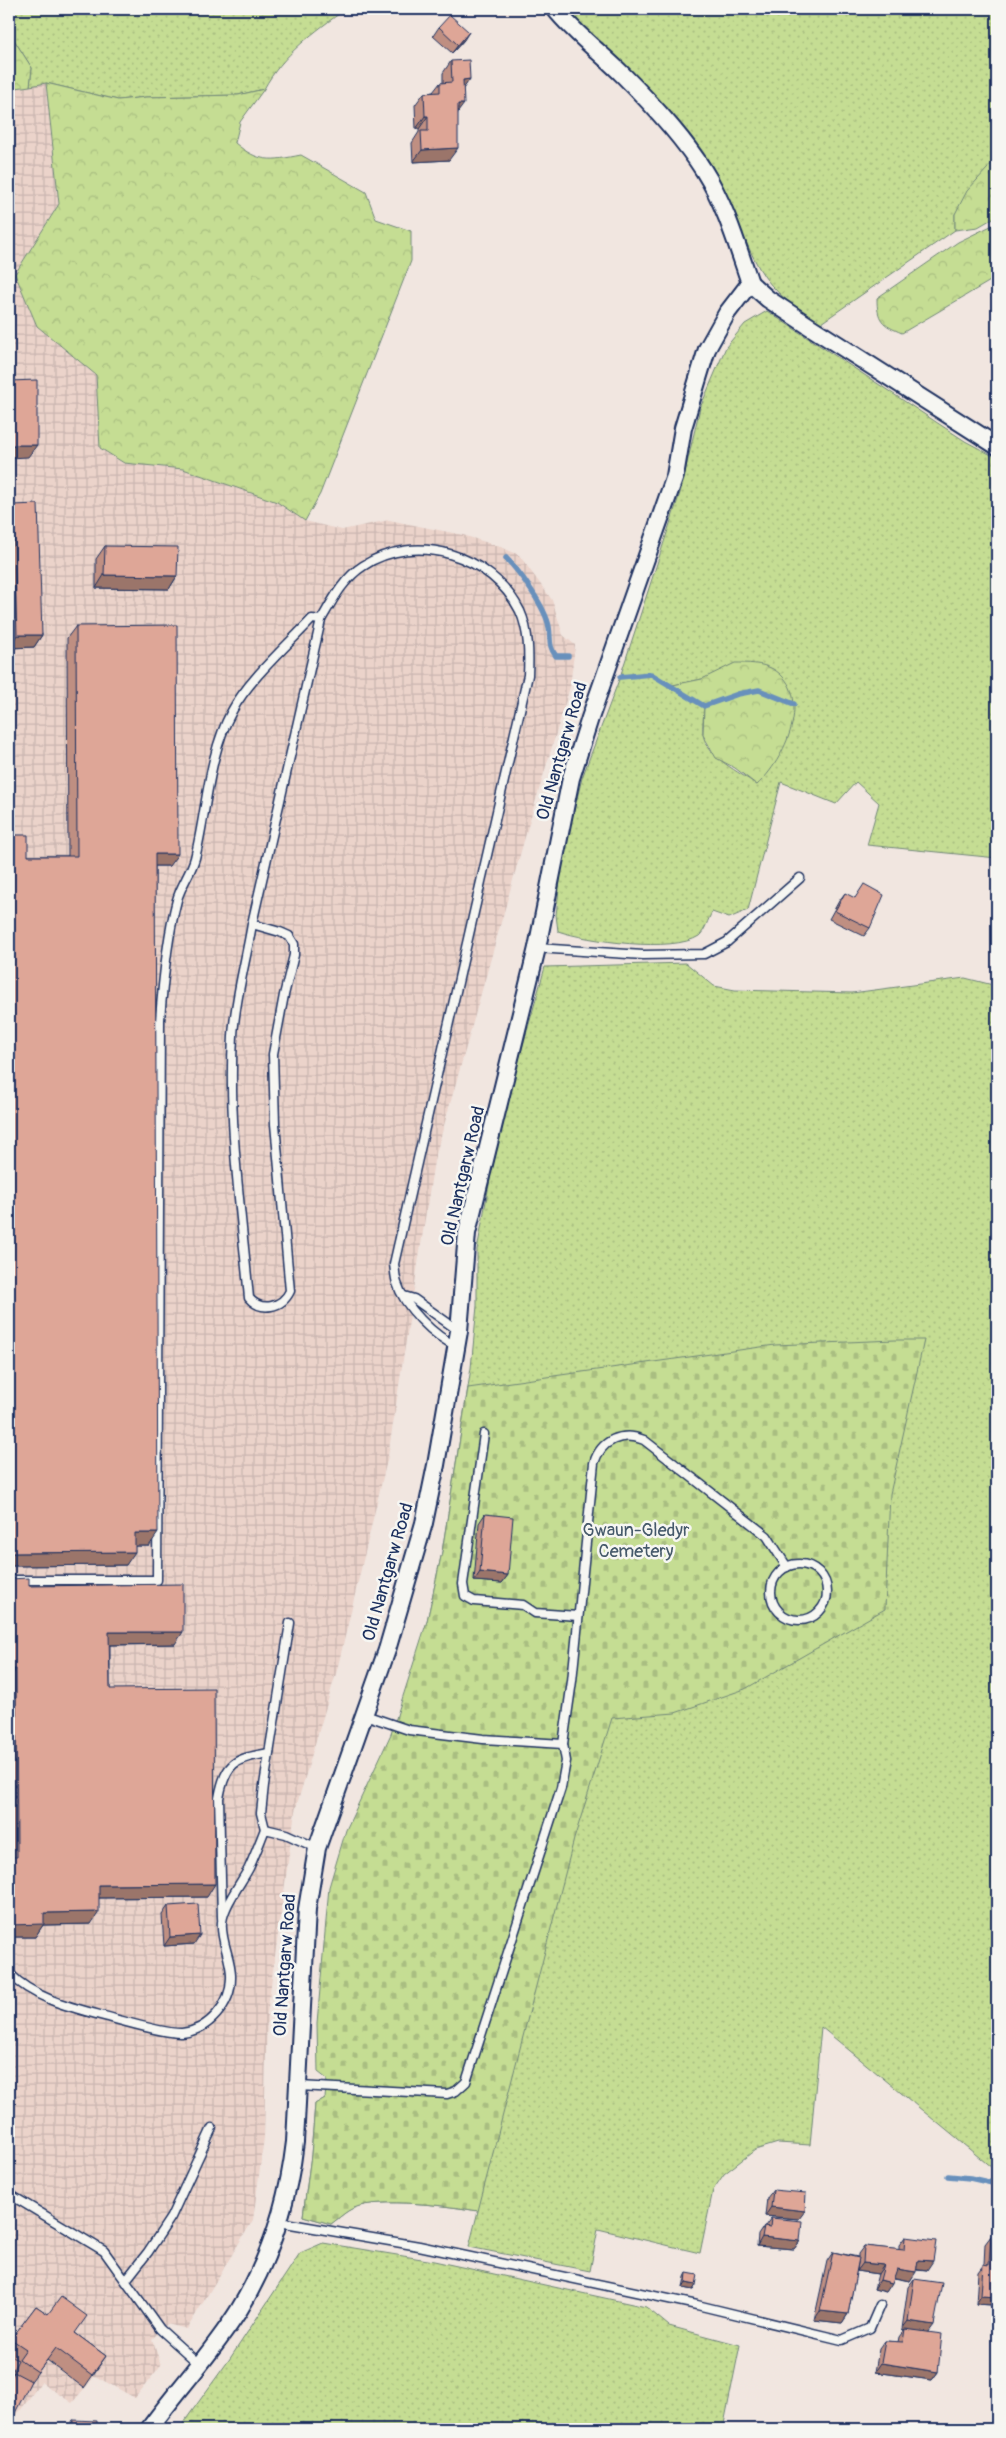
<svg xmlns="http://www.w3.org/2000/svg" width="1006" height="2438" font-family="Pangolin,sans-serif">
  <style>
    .industrial { fill: url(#industrial-grid) }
    .grass { fill: url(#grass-dots); stroke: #708678; fill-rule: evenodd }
    .forest { fill: url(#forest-crowns); stroke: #708678 }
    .cemetery { fill: url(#cemetery-stones); stroke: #708678 }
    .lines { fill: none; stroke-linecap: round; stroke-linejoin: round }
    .stream { stroke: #6890bc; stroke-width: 5.5 }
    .service-casing { stroke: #1b2f5e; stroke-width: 11 }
    .minor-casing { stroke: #1b2f5e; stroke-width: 20 }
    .service { stroke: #f6f6f2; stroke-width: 8 }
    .minor { stroke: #f6f6f2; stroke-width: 16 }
    .wall { fill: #bf8f82; stroke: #1b2f5e }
    .shaded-wall { fill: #9b746a; stroke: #1b2f5e }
    .building { fill: #dea697; stroke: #1b2f5e }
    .labels { text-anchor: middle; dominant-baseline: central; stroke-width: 5; stroke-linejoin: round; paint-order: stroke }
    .street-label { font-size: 18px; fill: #1b2f5e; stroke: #f6f6f2 }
    .park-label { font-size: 18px; fill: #465a6b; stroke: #f6f6f2 }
  </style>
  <defs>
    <pattern id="industrial-grid" width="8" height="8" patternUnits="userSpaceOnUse" patternTransform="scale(1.25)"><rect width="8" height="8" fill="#ebd3ca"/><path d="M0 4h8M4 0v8" fill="none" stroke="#c9b5b0"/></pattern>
    <pattern id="grass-dots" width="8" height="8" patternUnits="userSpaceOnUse" patternTransform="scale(1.25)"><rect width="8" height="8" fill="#c5dd93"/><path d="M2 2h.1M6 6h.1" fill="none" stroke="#a9be81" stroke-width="1.8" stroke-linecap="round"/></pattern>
    <pattern id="forest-crowns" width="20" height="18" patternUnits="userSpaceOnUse" patternTransform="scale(1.25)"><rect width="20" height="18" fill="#c5dd93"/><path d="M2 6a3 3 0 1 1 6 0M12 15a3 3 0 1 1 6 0" fill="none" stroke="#a9be81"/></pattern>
    <pattern id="cemetery-stones" width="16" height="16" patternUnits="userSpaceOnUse" patternTransform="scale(1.25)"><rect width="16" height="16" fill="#c5dd93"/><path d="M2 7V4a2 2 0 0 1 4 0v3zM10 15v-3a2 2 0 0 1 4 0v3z" fill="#a9be81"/></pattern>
  </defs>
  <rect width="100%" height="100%" fill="#f1e6e0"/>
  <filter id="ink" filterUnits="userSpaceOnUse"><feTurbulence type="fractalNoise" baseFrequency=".02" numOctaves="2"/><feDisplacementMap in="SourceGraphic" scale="10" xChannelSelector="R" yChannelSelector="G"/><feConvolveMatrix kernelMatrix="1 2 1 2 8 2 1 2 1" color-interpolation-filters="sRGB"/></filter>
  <g filter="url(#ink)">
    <path class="industrial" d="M46,83L59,204L15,274L37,326L96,375L100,448L124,463L183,469L277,502L305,521L342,530L389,520L463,535L501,547L519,555L552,600L563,635L575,645L570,687L529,823L434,1161L388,1456L337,1670L295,1811L267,2014L264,2138L253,2220L187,2329L167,2324L152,2339L161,2365L135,2398L95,2376L72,2403L41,2382L9,2426V89Z"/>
    <g class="grass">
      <path d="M9,9H346C315,31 282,55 264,89L238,95L146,97L118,100L46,83L30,86L32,68L9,32Z"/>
      <path d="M569,9H997V158L955,214V230L821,323C797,309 773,293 759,268C737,229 728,186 701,149C685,127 666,105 646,87C619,62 588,40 569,9Z"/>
      <path d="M767,311L965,441L997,458V858L867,845L879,803L856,782L836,804L781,782L748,910L729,918L712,912C708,919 705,931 699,936C673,953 587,941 558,931L556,915L563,855L582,778L620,677L680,493L700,408L726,347L745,324ZM702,679L757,785C740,772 707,758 703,734C702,726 704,715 704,706L669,686Z"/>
      <path d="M686,963L714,986L735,990L852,993L965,978L997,986V2172L821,2027L810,2145L778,2143L755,2150L724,2174L713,2190L700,2253L598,2229L590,2271L469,2247L478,2211C450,2206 378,2197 353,2208C346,2211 338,2219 331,2224L303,2216L311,2155L315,2104L325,2098L577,1726L787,1664L884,1609L464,1524L427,1621L442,1552L471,1368L477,1306V1250L491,1174L516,1070L545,967Z"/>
      <path d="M323,2243L434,2261L646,2307L669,2326L740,2345L723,2429H179L229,2360L300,2253Z"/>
    </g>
    <g class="forest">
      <path d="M9,32L32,68L30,86L9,89Z"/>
      <path d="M46,83L118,100L146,97L238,95L264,89L240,122L235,143C259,163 271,161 301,155L366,192L376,219L411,231V261L320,494L305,521L277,502L183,469L124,463L100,448L96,375L37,326L15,274L59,204Z"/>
      <path d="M997,158V216L978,227L955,230V214L967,191Z"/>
      <path d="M997,223V277L902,333C882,325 877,320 877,298L958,242Z"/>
      <path d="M735,663C747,663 762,663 773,669C816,694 784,761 757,785L735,768L716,758L703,735L704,706L668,686L702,679Z"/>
    </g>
    <path class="cemetery" d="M895,1340H924L890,1494L885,1609L745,1689L675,1713L612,1718L574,1839L478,2211C450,2206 379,2197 354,2208C346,2211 338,2219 331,2224L303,2216L311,2155L315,2104L325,2098L327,2079L318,2072L317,2023L329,1887L346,1830L391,1734L427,1621L442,1552L468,1388L775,1345Z"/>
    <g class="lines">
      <g class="stream">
        <path d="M506,558C519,571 546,608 549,627C551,639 548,646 556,656H568"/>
        <path d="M620,677L651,674L704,706L738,694L759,690L794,704"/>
        <path d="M948,2176L970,2178L997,2184"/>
      </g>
      <defs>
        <g id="service">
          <path d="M252,924C246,961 235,999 233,1036C228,1123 241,1211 249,1298C261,1312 282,1308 290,1291L275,1124L273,1054L284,995L294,955V944L289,936L280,932L252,924L321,620C332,601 344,578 363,566C416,531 492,555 520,611C529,631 529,654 528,675L394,1264C395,1270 395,1277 397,1283C404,1306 434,1337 457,1346"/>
          <path d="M537,948L643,955L704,954L727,942L800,878"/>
          <path d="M404,1296L414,1299L459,1331"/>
          <path d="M484,1434L463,1584L465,1596L474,1601L523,1605L535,1613L578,1616"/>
          <circle cx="799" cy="1592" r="28"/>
          <path d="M9,1580H157L160,1020C163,980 167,938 177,900C181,885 191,873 195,858C207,810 208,755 232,711C249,679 287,646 312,619L321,620"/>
          <path d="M365,1715L409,1730L483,1739L563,1744"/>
          <path d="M265,1829L261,1813L264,1785L290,1623"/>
          <path d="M222,1918L219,1798C226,1761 235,1759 269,1753"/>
          <path d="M9,1973C36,2001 79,2009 115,2019C130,2023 168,2034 182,2033C209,2030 231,2004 231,1978C232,1959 220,1941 222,1922C224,1905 241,1883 249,1868C255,1855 260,1842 265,1829L286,1834L317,1848"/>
          <path d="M299,2086L447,2094L456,2091L466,2082L561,1788L566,1761L563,1744L572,1681L594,1463C601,1440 622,1431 644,1440L767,1536L787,1567"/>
          <path d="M9,2194L104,2251L160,2329L199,2364"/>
          <path d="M279,2222L419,2246L697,2305L842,2340L870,2328L880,2305"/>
          <path d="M126,2280L148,2252L171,2217L212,2128"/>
        </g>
        <g id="minor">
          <path d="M750,283L768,299L809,326L997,446"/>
          <path d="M149,2429C178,2389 213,2352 239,2310C270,2259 288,2202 295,2142L307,1909L317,1848L387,1650L424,1523L436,1465L459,1331L467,1233L537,948L571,778L590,718L675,476L683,428L707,349L727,313L750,283C737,245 725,204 704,171C682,136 652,104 623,75C600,52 575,34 555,9"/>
        </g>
      </defs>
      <use href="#service" class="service-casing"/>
      <use href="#minor" class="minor-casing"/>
      <use href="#service" class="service"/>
      <use href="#minor" class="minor"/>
    </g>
    <g class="wall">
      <path d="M439,27L464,40L452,53L433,36Z"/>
      <path d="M451,61L470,79L463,88L458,112L449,160L413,162L412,143L419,132V129H416L415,105L424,93L433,92L440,83H443V73Z"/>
      <path d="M13,505L42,635L34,647L9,648V511Z"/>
      <path d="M105,546L177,576L169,589L96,588V559Z"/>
      <path d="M76,626L169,866H155L149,1546H135L126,1565L9,1566V835L28,856H68L67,638Z"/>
      <path d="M845,893L870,928L864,936L829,919L839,901Z"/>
      <path d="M485,1514L508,1575L502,1583L474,1581L479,1523Z"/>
      <path d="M9,1579L29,1586L175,1644L110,1645V1689L207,1897L99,1898L91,1924L43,1925L35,1937H9Z"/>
      <path d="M168,1906L194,1944L164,1946L162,1915Z"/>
      <path d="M773,2190L799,2219L765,2216L767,2198Z"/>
      <path d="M771,2218L800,2241L794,2249L757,2246L758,2235L764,2226H765Z"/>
      <path d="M991,2236L997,2297L992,2305L976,2304L978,2272L984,2264L985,2244Z"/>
      <path d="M905,2237L927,2270L916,2269L910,2281L894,2278L886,2292L874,2289L878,2274L857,2271L858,2262L848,2314L842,2323L814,2320L827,2261L833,2252L858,2257V2254L864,2246L899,2250V2245Z"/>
      <path d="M687,2273L696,2285L693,2290L683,2288L685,2277Z"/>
      <path d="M914,2279L929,2332L938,2372L932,2380L875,2372L879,2349L885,2341L898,2342L899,2337L904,2330L902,2329L908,2287Z"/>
      <path d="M36,2306L75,2333L106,2356L84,2388L47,2360L29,2384L9,2423V2379L13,2373L12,2372L11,2357L9,2356V2343Z"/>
      <path d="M73,2420L97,2429H70V2425Z"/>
    </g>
    <g class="shaded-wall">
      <path d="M469,32L464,40L452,53L458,45Z"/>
      <path d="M470,79L461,92L463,80Z"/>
      <path d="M458,104H464L455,116Z"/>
      <path d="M425,116H428L419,129H416Z"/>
      <path d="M458,148L449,160L413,162L422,150Z"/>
      <path d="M9,445H37L28,457L9,458Z"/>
      <path d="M104,575L177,576L169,589L96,588Z"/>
      <path d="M17,635H42L34,647L9,648Z"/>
      <path d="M155,854H178L169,866H146Z"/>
      <path d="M135,1533H158L149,1546H126Z"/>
      <path d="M135,1552L126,1565L9,1566V1553Z"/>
      <path d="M480,1572L508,1575L502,1583L474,1581Z"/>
      <path d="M109,1632H183L175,1644L101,1645Z"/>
      <path d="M9,1669H16L9,1679Z"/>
      <path d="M215,1884L207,1897L91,1898L99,1885Z"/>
      <path d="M99,1912L91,1924L43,1925L35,1937H9V1925L44,1913Z"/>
      <path d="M200,1935L194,1944L164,1946L170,1937Z"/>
      <path d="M771,2207L805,2211L799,2219L765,2216Z"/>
      <path d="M762,2237L800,2241L794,2249L757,2246Z"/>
      <path d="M918,2260L933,2261L927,2270L912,2268Z"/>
      <path d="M863,2263L884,2265L878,2274L857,2271Z"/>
      <path d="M897,2269L916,2272L910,2281L891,2277Z"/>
      <path d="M880,2280L892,2283L886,2292L874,2289Z"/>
      <path d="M686,2283L696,2285L693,2290L683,2288Z"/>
      <path d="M981,2296L997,2297L992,2305L976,2304Z"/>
      <path d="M820,2311L848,2314L842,2323L814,2320Z"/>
      <path d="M908,2321L934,2325L928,2333L902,2329Z"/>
      <path d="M881,2363L938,2372L932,2380L875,2372Z"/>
    </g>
    <g class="building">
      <path d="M450,15L469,32L458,45L439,27Z"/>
      <path d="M469,60L470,79L463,80L464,104H458V148L422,150L421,131H428V116H425L424,93L440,92V83L452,82L451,61Z"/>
      <path d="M37,380V445H9V381Z"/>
      <path d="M38,504L42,635H17L13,505Z"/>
      <path d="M105,546L178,547L177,576L104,575Z"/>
      <path d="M177,625L178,854H155L158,1533H135V1552L9,1553V835H28V856H77L76,626Z"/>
      <path d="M9,664H10L9,739Z"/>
      <path d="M864,884L884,895L870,928L835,911L845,893L855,898Z"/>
      <path d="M485,1514L513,1517L508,1575L480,1572Z"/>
      <path d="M29,1578V1586L183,1584V1632H109L110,1689L214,1688L215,1884L99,1885V1912L44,1913V1924L9,1925V1857H17L16,1669H9V1579Z"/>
      <path d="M198,1904L200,1935L170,1937L168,1906Z"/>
      <path d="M9,2186L16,2191L9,2206Z"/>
      <path d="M773,2190L806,2193L805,2211L771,2207Z"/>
      <path d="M771,2218L802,2221L800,2241L762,2237L764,2226L770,2227Z"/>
      <path d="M991,2236H997V2297L981,2296L983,2264L989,2265Z"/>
      <path d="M905,2237L936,2241L933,2261L918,2260L916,2272L897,2269L892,2283L880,2280L884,2265L863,2263L864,2246L904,2250Z"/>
      <path d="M833,2252L859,2258L848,2314L820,2311Z"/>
      <path d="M687,2273L698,2275L696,2285L686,2283Z"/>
      <path d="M914,2279L942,2283L934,2325L908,2321Z"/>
      <path d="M61,2297L87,2316L75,2333L106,2356L92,2375L56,2348L38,2372L19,2359L26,2349L11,2339L36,2306L48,2314Z"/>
      <path d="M905,2329L942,2334L938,2372L881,2363L885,2341L903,2342Z"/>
      <path d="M9,2356L18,2360L9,2378Z"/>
      <path d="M14,2372L31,2381L12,2419L9,2417V2382Z"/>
      <path d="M73,2420L97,2421V2429H73Z"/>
    </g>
  </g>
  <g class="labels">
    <g class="street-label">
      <text transform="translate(562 751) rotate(-74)">Old Nantgarw Road</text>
      <text transform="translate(463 1176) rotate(-77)">Old Nantgarw Road</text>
      <text transform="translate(388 1572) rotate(-74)">Old Nantgarw Road</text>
      <text transform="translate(285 1965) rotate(-86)">Old Nantgarw Road</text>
    </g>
    <g class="park-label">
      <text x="636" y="1530">Gwaun-Gledyr<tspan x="636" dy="21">Cemetery</tspan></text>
    </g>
  </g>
  <rect width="1006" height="2438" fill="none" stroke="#f6f6f2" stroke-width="30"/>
  <rect x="15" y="15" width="976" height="2408" fill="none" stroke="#1b2f5e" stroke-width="2" filter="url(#ink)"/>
</svg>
